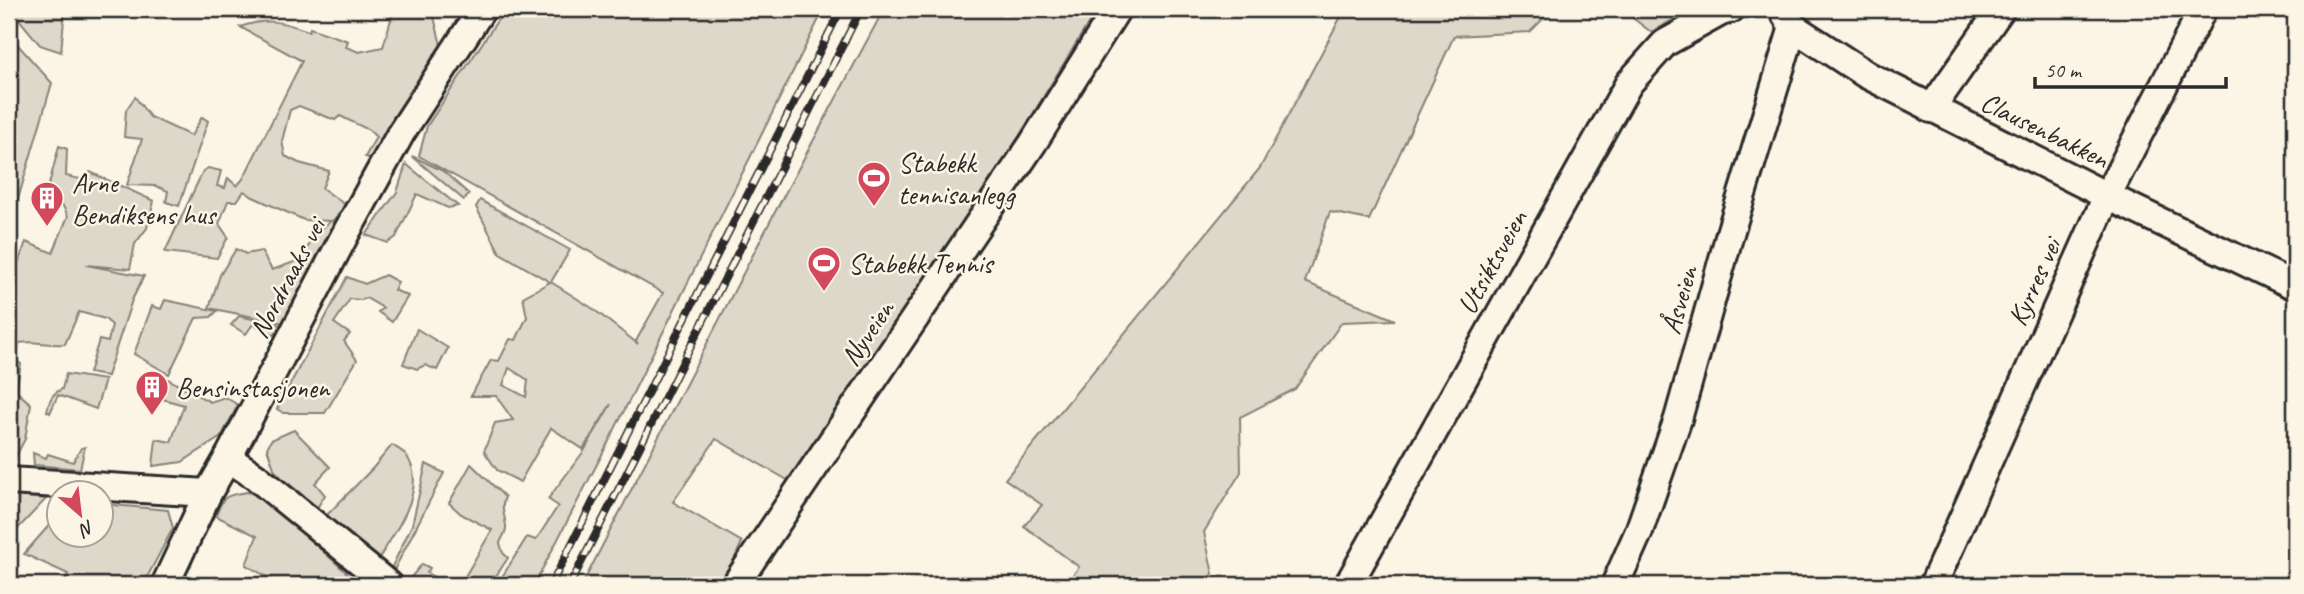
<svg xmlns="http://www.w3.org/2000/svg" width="2304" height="594" font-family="Caveat,sans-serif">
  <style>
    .green { fill: #ded8ca; stroke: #84827a; stroke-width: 2; fill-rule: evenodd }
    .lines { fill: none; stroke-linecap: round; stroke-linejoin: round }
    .minor-casing { stroke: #2b2b2b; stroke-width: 32 }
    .minor { stroke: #fcf5e5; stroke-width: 26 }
    .rail-casing { stroke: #2b2b2b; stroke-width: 8 }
    .rail { stroke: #fcf5e5; stroke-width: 5; stroke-dasharray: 16; stroke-linecap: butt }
    .labels { text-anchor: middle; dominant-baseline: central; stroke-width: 5; stroke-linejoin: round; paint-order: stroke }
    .street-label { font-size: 28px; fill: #2b2b2b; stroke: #fcf5e5 }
    .poi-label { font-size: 28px; fill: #2b2b2b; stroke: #fcf5e5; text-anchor: start }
  </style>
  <rect width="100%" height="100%" fill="#fcf5e5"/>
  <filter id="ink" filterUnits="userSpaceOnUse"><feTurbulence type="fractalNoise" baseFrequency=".0143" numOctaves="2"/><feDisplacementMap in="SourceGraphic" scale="14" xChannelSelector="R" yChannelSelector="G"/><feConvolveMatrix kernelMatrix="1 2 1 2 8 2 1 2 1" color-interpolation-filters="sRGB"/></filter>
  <g filter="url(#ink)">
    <g class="green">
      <path d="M19,9H65L61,52L40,45L18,18Z"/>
      <path d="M394,9H432L441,45L374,154L368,158L365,157L376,137L369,130L340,116L335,120L299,106L290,110L282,141L285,156L299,163L329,171L322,188L347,206L333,220L332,235L288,324L209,308L220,275L236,249L246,254L261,251L272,270L300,260L317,232L331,221L304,220L253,197L244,191L237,201H228L219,224L228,237L217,258L165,252L203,171L208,168L221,171L217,186L225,188L228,178L237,186L243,179L302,61L240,27C267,17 282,22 309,31L310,28L348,41L346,47L359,52L383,47Z"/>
      <path d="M505,9H824L608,443L534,585H497L527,537L536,540L558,506L548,499L584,451L611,404L583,449L551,428L520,482L497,470L484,451L495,423L513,420L496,396H471L491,360L499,361L510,339L516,340L527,317L523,297L550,282L500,253L476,207L480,200L570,250L551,282L592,308L638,344L636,341L663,293L419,156L427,126ZM509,368L528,380L526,397L503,385Z"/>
      <path d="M884,9H1097L995,176L791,482L716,439L673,502L742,542L723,585H582L775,212Z"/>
      <path d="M1345,9H1553L1530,32L1454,36L1369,220L1330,212L1305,282L1395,320L1342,322L1295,389L1240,417L1241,472L1204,532L1213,574L1204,585H1065L1079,567L1024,526L1042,505L1005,479L1260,168Z"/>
      <path d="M1621,9H1693L1651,32Z"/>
      <path d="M9,35L52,83L9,230Z"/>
      <path d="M135,97L150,117L191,136L202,117L208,121L179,206L166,202L168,191L156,186L127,185L142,139L124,137L126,110Z"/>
      <path d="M59,146L67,149L66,176L84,180L90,172L154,201L147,228L135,244L130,269L86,265L144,276L132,300L107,376L89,373L99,340L108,342L112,325L105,319L79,312L65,344C49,346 34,340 19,343L16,361L21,364L16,391L31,404L25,439L13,462H9V287L26,242L53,253L68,216L63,206L46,196Z"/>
      <path d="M412,156L443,171L469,194L464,200Z"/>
      <path d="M406,164L458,206L448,208L417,194L396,237L388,243L366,235L397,192Z"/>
      <path d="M385,275L398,282L394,290L408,296L392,322L378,312L383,308L366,298L362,300L350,299L334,323L350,334L344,341L357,360L325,413H284L277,409L347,277L365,284Z"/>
      <path d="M165,300L217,311L211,317L196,318L169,374L134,354L152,306L161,309Z"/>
      <path d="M239,316L285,326L274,335L253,324L246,334L231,325Z"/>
      <path d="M417,329L448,348L437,370L425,365L417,369L403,364Z"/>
      <path d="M66,374L105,380L96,409L58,395L50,413L47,411C50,400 51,394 62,389Z"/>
      <path d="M160,375L210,402L225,397L238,405L221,437L182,462L153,466L156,439L171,442L184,405L152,396Z"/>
      <path d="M294,430L330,467L315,483L325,495L315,511L275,471L267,448L271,440Z"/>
      <path d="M392,445C396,448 403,451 406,455C429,487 396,531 379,558L373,560L323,519L373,468Z"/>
      <path d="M85,447L80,469L34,465L33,453L46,458L48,454L73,462L81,448Z"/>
      <path d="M426,464L444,473L392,574L389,573L412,525Z"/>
      <path d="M471,464L505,497C500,508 505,515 506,526C507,532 502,537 500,543L503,553L508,558L490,585H460L492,530L461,514L449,503Z"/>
      <path d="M247,492L261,496L346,572L355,585H282L246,565L257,536L216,516C223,495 226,495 247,492Z"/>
      <path d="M11,495L46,499L9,538V500Z"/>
      <path d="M102,504L168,510L173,528L143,585H63L68,574L24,554L59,514L60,534H102Z"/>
      <path d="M422,564L430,568L427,573L448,585H411L407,582Z"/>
    </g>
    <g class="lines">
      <defs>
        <g id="minor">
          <path d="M1782,9L1793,27L1867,75L2107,196L2295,286"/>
          <path d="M1931,109L2001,9"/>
          <path d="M228,458L255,476L389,585"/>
          <path d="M9,481L208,493"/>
          <path d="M165,585L208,493L228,458L346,233L401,133L482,9"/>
          <path d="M735,585L1033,143L1117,9"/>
          <path d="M1348,585L1629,83L1665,43L1721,12L1731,9"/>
          <path d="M1615,585L1639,531L1678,419L1731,230L1793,27"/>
          <path d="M1933,585L2107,196L2203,9"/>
        </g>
      </defs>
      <use href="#minor" class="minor-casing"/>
      <use href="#minor" class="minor"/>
      <defs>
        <g id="rail">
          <path d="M551,585L841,9"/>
          <path d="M570,585L861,9"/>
        </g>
      </defs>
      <use href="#rail" class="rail-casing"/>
      <use href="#rail" class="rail"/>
    </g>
  </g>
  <defs>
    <symbol id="stadium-pin" viewBox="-11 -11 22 30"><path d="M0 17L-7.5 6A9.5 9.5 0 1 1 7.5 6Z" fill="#d1495b" stroke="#fcf5e5"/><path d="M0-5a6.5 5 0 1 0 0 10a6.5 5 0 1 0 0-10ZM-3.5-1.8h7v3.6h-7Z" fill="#fff"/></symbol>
    <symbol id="building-pin" viewBox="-11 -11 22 30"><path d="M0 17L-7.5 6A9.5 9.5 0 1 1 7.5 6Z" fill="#d1495b" stroke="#fcf5e5"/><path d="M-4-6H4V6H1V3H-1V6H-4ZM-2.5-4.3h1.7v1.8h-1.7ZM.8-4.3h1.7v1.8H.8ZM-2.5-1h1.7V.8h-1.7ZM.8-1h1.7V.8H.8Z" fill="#fff"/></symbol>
  </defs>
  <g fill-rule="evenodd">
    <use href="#stadium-pin" x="855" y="159" width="38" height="52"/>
    <use href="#building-pin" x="28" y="179" width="38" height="52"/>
    <use href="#stadium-pin" x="805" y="244" width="38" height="52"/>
    <use href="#building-pin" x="133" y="368" width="38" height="52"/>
  </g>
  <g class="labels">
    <g class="street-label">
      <text transform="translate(2045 130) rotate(26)">Clausenbakken</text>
      <text transform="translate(1492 262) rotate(-61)">Utsiktsveien</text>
      <text transform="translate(287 278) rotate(-62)">Nordraaks vei</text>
      <text transform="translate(2034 282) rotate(-66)">Kyrres vei</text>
      <text transform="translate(1679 300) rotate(-74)">Åsveien</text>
      <text transform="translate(867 333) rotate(-56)">Nyveien</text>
    </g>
    <g class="poi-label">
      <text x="898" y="162">Stabekk<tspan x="898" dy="32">tennisanlegg</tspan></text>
      <text x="72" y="182">Arne<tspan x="72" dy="32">Bendiksens hus</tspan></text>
      <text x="848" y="263">Stabekk Tennis</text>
      <text x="176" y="387">Bensinstasjonen</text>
    </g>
  </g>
  <rect width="2304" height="594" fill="none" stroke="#fcf5e5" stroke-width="35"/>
  <rect x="18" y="18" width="2269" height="559" fill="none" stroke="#2b2b2b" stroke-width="2.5" filter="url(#ink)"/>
  <g transform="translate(80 514) rotate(152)"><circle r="33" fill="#fcf5e5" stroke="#a8a49b" stroke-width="2"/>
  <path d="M0-5L12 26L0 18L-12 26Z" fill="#d1495b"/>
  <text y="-10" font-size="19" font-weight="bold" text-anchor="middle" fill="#2b2b2b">N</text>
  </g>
  <path d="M2035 77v10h191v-10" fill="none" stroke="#2b2b2b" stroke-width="3.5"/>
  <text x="2045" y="77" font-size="21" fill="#2b2b2b" stroke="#fcf5e5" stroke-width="5" paint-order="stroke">50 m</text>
</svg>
